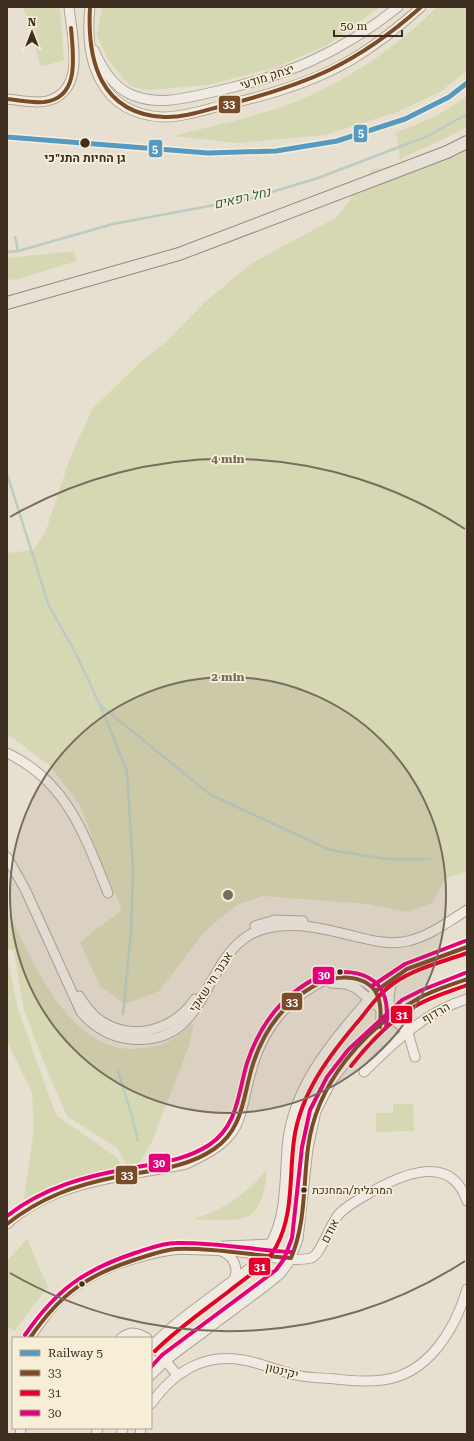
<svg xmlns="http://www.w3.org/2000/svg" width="474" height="1441" font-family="'Roboto Serif',Heebo,serif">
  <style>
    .green { fill: #d6d7b3 }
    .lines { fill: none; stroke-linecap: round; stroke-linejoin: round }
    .stream { stroke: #bcccc2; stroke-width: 2.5 }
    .minor-casing { stroke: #ada599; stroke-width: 11 }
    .major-casing { stroke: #928b80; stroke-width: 14 }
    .minor { stroke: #efebe3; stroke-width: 9 }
    .major { stroke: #e6e1d4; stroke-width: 12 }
    .bus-1-casing { stroke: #f7eed8; stroke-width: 7 }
    .bus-2-casing { stroke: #f7eed8; stroke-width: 7 }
    .bus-3-casing { stroke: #f7eed8; stroke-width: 7 }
    .bus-1 { stroke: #7a4b2a; stroke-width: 4 }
    .bus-2 { stroke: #e4002b; stroke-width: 4 }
    .bus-3 { stroke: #e5007d; stroke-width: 4 }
    .rail-1-casing { stroke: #f7eed8; stroke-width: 8 }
    .rail-1 { stroke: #569ac1; stroke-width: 5 }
    .ring { fill: none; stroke: #786c5e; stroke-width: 2 }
    .stop-dot { fill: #3d2e20; stroke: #f7eed8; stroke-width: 1.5 }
    .labels { text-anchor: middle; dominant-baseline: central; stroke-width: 3.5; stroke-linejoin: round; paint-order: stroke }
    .bus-label { font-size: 11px; fill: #3d2e20; stroke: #f7eed8; text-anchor: start }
    .street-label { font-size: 12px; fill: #3d2e20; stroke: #f7eed8 }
    .stop-label { font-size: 12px; font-weight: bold; fill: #3d2e20; stroke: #f7eed8 }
    .water-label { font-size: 13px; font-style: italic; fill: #2f5d5a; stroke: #f7eed8 }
    .centre { fill: #786c5e; stroke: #f7eed8; stroke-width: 2 }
    .ring-label { font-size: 12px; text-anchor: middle; font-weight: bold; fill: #786c5e; stroke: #f7eed8; stroke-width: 3.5; stroke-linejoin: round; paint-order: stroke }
    .line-badge { stroke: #f7eed8; stroke-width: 1.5 }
    .badge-label { font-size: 11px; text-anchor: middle; font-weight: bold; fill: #fff }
  </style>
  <rect width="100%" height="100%" fill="#e7e0d1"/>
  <g class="green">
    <path d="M23,7H60L64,60L41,67Z"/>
    <path d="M102,7H380L327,45L277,67L208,85L149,90L133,87L126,82L107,58L97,35Z"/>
    <path d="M437,7H467V71L440,92L397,112L325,135L237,143L172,136C219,124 269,115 313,94C359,73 401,43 437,7Z"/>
    <path d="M467,96V126L456,133L400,159L396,132C422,124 445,112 467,96Z"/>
    <path d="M467,138V872L446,878L432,903L406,912L368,904L263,896L237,905L205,931L159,991L125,1004L100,986L80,942L122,910L100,859L80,805L50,766L13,738L7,736V553L26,551L35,548L46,530L71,455L93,408L144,359L166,342L205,302L252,263L337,217L351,199L354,183L366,178L372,170L409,162Z"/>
    <path d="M74,251L77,261L18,279L7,280V258Z"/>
    <path d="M9,914C34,963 68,1050 134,1049C144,1048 156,1047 164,1044C175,1039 184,1030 194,1023L189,1046L151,1144L140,1162L130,1170L117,1148L67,1116L48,1073L24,1010L14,951L7,949V919Z"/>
    <path d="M7,957L18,1009L56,1115L116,1157L125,1170C90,1177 57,1185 24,1199L34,1129L32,1093L7,1041Z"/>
    <path d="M393,1104H413L414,1131L376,1132V1113H393Z"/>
    <path d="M267,1170C262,1227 242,1221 194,1219C227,1208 244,1195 267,1170Z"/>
    <path d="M27,1239L48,1287L14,1331L7,1326V1261Z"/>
  </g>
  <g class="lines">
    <g class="stream">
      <path d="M15,237L18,251"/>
      <path d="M7,252L18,251L113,224L252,198L318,178L428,136L467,114"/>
      <path d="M7,474L49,606L76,654L100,705L127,771L133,870L131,932L123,1014"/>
      <path d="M101,706L211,795L330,850L386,859H430"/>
      <path d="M118,1071L131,1113L138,1141"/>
    </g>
    <defs>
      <g id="minor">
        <path d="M90,7C84,60 100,114 163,117C185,117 207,109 228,104C270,95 313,82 351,60C376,45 399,27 421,7"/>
        <path d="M94,50C101,67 114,88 132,95C159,106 186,98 213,92C286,76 339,54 398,7"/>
        <path d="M7,99C19,100 35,104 47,101C87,91 72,37 69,7"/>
        <path d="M7,753C67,781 85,836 108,893"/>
        <path d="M7,857L25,889L81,1012C94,1027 111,1037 130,1039C208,1047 201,962 251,934C283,917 325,929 357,937C374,941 391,945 408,941C430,936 449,921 467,910"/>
        <path d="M255,926L275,920L303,921"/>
        <path d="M331,983L346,984L356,988L407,1031"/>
        <path d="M79,996C85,1005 91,1014 101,1021C134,1042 174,1030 195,999"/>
        <path d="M406,1005V1026L415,1057"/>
        <path d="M390,1018L389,996L393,976"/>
        <path d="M364,1072C394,1042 425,1012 467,999"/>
        <path d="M7,1224C53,1180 126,1177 186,1164C205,1155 225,1146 236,1126C243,1112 245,1094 249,1079C259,1037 279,1006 317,984C333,976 354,974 369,985C382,994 382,1012 380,1027"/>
        <path d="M224,1246L271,1244"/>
        <path d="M174,1249C197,1250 219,1250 241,1252C263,1255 289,1263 311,1258C322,1254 329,1224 340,1213C349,1204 361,1198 373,1191C403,1174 451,1153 467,1201"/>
        <path d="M223,1252C234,1257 239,1268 234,1280"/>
        <path d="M30,1338C39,1324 49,1309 62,1297C93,1269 139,1254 179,1249"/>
        <path d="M121,1338C131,1331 137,1332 147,1338"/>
        <path d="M151,1342L177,1375"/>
        <path d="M151,1347C173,1323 202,1304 228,1284C244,1273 262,1261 271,1243C288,1213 284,1172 288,1139C295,1089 326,1049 358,1012C370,998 381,983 397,974C418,961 444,955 467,947"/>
        <path d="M151,1375L166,1360L264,1287L280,1274L289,1262L298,1239L308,1148L316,1111L332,1080L352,1054L380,1027L406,1005L424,996L467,979"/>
        <path d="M151,1404C173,1372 204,1353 243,1360C261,1363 278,1371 296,1375C308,1378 322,1378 335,1379C351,1381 367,1382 383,1380C429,1374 455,1329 467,1289"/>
        <path d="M20,1428L21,1434"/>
        <path d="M96,1434L98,1428"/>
        <path d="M121,1434L123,1428"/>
        <path d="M140,1434L141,1428"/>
      </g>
      <path id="major" d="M7,303L179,254L447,152L467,142"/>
    </defs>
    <use href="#minor" class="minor-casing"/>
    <use href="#major" class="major-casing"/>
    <use href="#minor" class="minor"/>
    <use href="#major" class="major"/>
    <defs>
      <g id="bus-1">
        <path d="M90,7C87,60 100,114 164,117C184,118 206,110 226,105C308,84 357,64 421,7"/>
        <path d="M7,99C19,100 32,103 44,102C81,98 73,54 71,28"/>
        <path d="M376,991L407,969L467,947"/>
        <path d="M7,1224C40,1198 75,1185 116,1177C150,1170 185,1169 214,1149C244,1129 243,1095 253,1064C261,1039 275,1016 295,999C306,990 318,982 332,979C345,976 361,977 372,987C382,997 381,1014 380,1027"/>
        <path d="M30,1338C60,1294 87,1275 137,1259C150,1255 163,1250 176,1249C214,1247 253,1256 291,1258C306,1222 303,1186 308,1148C316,1084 363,1029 419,998C434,990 451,985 467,979"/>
      </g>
      <g id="bus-2">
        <path d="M351,1066C370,1042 393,1017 421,1003C436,995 452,991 467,985"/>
        <path d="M155,1351C177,1329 203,1311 228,1292C245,1278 265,1267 276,1247C294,1214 289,1176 294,1140C300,1093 331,1053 361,1018C371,1005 381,992 394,983C416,968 442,962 467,953"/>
      </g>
      <g id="bus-3">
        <path d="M372,986L405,964L465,941"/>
        <path d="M7,1216C44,1187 86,1176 132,1168C159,1163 186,1160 209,1145C238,1126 238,1093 247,1063C256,1036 271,1011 293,993C305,984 318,975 333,973C348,970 367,973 378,985C388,996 388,1013 386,1028"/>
        <path d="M25,1335C56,1290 84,1270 135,1253C148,1249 162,1243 176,1243C215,1242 253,1250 291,1252"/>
        <path d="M151,1367L162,1355L260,1282L276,1270L284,1259L292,1238L302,1147L310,1110L327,1077L348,1050L402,1000L422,990L465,973"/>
      </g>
    </defs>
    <use href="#bus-1" class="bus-1-casing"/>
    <use href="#bus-2" class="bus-2-casing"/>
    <use href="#bus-3" class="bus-3-casing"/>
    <use href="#bus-1" class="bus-1"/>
    <use href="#bus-2" class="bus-2"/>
    <use href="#bus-3" class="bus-3"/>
    <defs>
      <path id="rail-1" d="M7,137L208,153L276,151L337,141L405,119L449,97L467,83"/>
    </defs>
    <use href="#rail-1" class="rail-1-casing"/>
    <use href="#rail-1" class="rail-1"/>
  </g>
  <circle cx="228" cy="895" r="218" fill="#786c5e" fill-opacity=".12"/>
  <g class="ring">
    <circle cx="228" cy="895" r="218"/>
    <path d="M465 1261A436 436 0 0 1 10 1273M10 517A436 436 0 0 1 465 529"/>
  </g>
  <g class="stop-dot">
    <circle cx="85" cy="143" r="5.5"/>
    <circle cx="340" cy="972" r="3.5"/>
    <circle cx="304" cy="1190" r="3.5"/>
    <circle cx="82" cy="1284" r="3.5"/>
  </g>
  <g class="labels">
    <g class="bus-label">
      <text x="312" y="1190">המרגלית/המחנכת</text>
    </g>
    <g class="street-label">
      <text transform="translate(267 77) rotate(-18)">יצחק מודעי</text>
      <text transform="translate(211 982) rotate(-57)">אבנר חי שאקי</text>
      <text transform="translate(436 1013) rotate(-30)">הרדוף</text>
      <text transform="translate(330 1231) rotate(-62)">אודם</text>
      <text transform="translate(282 1371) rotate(14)">יקינטון</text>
    </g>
    <g class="stop-label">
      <text x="85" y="158">גן החיות התנ"כי</text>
    </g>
    <g class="water-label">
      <text transform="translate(242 198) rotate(-13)">נחל רפאים</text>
    </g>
  </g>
  <circle cx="228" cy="895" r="6" class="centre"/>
  <g class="ring-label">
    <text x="228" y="463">4 min</text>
    <text x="228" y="681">2 min</text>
  </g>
  <g class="line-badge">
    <rect x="218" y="95" width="23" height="19" rx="4" fill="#7a4b2a"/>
    <rect x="353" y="124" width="15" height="19" rx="4" fill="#569ac1"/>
    <rect x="148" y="139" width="15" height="19" rx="4" fill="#569ac1"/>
    <rect x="312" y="966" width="23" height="19" rx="4" fill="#e5007d"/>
    <rect x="281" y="992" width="22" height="19" rx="4" fill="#7a4b2a"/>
    <rect x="390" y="1005" width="23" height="19" rx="4" fill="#e4002b"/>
    <rect x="148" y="1153" width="23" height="20" rx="4" fill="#e5007d"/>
    <rect x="115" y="1165" width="23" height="20" rx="4" fill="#7a4b2a"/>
    <rect x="248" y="1257" width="23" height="19" rx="4" fill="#e4002b"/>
  </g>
  <g class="badge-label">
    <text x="229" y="108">33</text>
    <text x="361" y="137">5</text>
    <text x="155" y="153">5</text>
    <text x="324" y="979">30</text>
    <text x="292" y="1006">33</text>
    <text x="402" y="1019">31</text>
    <text x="159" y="1167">30</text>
    <text x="127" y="1179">33</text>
    <text x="260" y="1271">31</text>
  </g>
  <rect width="474" height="1441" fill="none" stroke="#3d2e20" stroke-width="16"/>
  <rect x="12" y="1337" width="140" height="92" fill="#f7eed8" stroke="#ada18e"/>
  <rect x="20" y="1350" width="20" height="6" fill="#569ac1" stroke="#ada18e"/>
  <text x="48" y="1357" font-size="12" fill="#3d2e20">Railway 5</text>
  <rect x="20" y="1370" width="20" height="6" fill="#7a4b2a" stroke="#ada18e"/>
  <text x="48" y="1377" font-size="12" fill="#3d2e20">33</text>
  <rect x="20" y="1390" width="20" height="6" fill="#e4002b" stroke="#ada18e"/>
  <text x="48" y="1397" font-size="12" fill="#3d2e20">31</text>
  <rect x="20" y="1410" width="20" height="6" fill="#e5007d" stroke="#ada18e"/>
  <text x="48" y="1417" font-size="12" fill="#3d2e20">30</text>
  <g transform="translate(32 32)" stroke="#f7eed8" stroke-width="3" paint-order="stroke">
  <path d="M0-3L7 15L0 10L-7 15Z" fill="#3d2e20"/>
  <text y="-6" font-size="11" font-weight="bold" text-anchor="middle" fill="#3d2e20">N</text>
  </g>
  <path d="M334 30v6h68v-6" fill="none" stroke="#3d2e20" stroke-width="2"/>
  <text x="340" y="30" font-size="12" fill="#3d2e20" stroke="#f7eed8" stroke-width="3" paint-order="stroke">50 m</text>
</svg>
